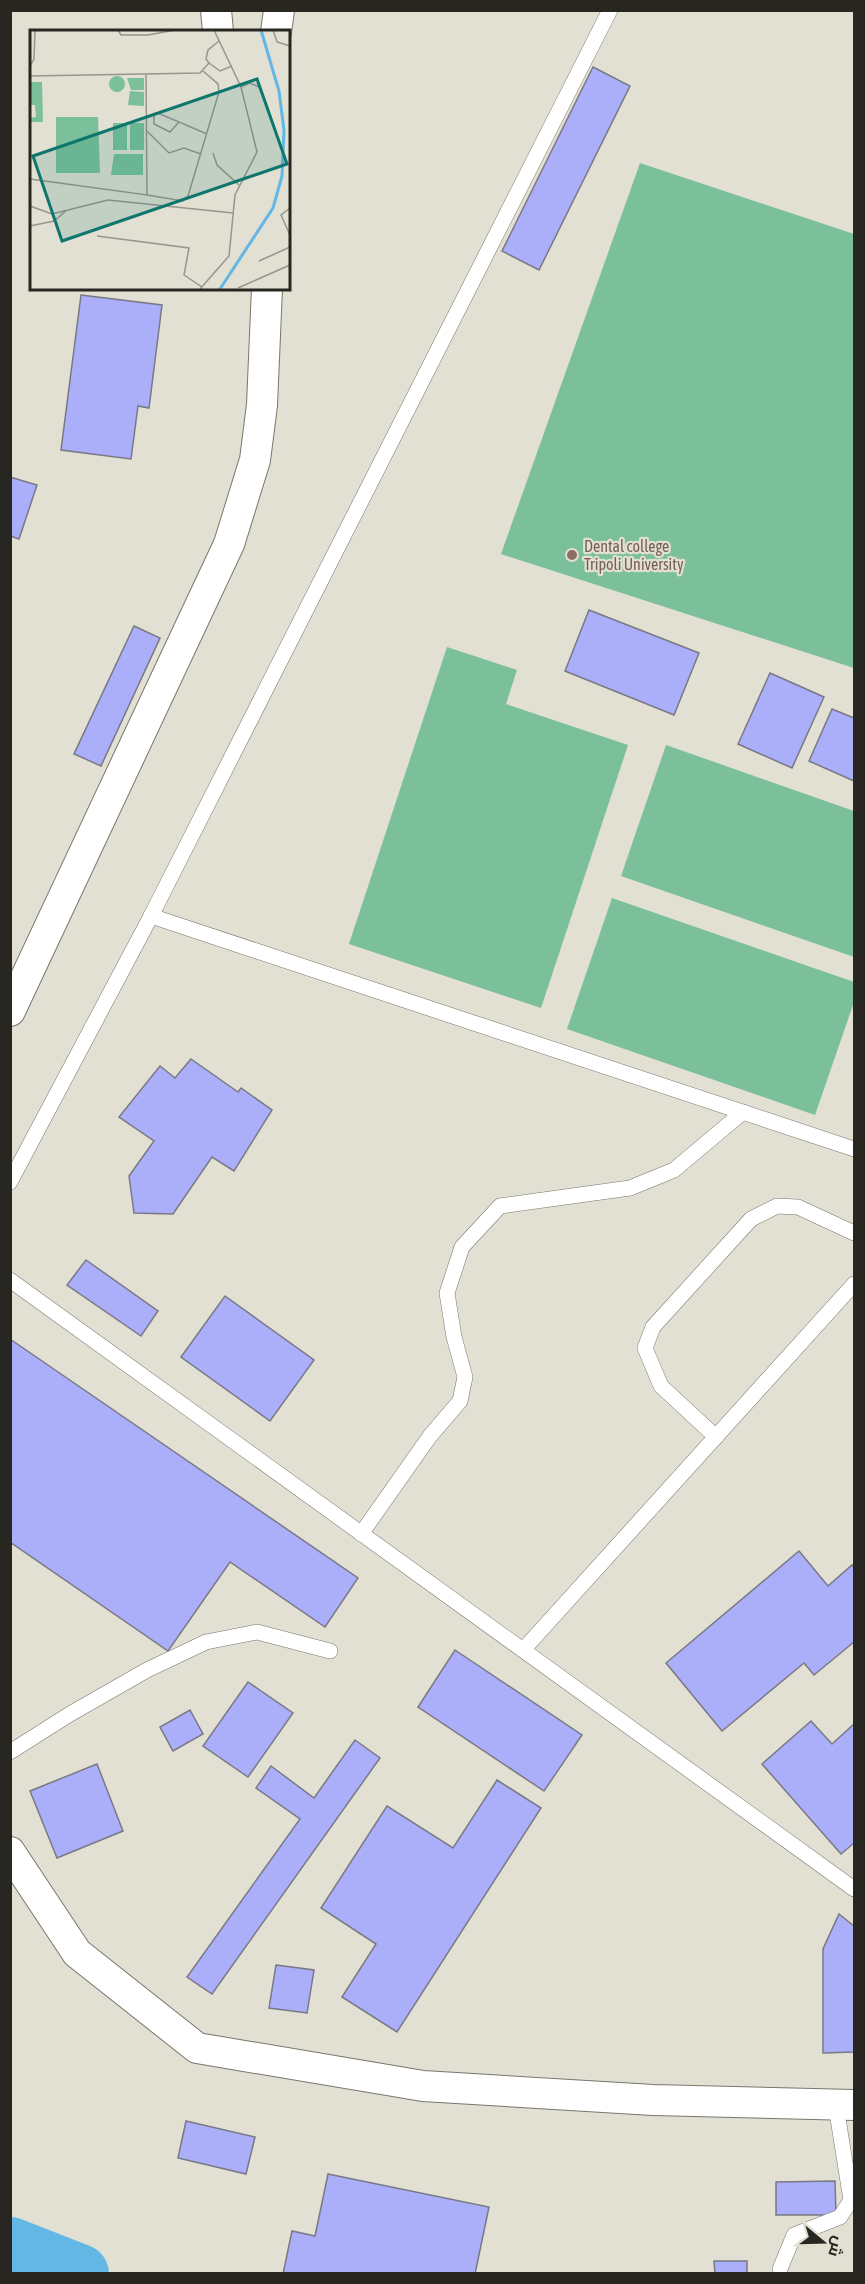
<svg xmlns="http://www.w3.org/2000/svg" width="865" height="2284" font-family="'Asap Condensed',Cairo,sans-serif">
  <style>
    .green { fill: #7bc09a }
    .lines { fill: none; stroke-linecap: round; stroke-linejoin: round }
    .river { stroke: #62b7e4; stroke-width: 60 }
    .building { fill: #abaef8; stroke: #787984; stroke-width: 1.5 }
    .lane-casing { stroke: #79766c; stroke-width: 16 }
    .street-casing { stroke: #79766c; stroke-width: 32 }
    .lane { stroke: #fff; stroke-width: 15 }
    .street { stroke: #fff; stroke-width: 30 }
    .education-dot { fill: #8d6e63; stroke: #e2dfd3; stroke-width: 2 }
    .labels { text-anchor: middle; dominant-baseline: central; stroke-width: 4.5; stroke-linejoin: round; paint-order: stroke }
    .education-label { font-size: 16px; fill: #785e54; stroke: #e2dfd3; text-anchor: start }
    .inset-river { fill: none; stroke: #62b7e4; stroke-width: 3 }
    .inset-road { fill: none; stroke: #97958c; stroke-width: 1.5 }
    .view { fill: #0f766e; fill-opacity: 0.15; stroke: #0f766e; stroke-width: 3 }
    .inset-edge { fill: none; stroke: #272621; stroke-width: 3 }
  </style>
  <rect width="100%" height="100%" fill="#e2dfd3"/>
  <g class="green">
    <path d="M640,163L854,234V668L501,554Z"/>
    <path d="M447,647L517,670L506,704L628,745L541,1008L349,944Z"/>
    <path d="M666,745L854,811V957L621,876Z"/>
    <path d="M612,898L854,982V1002L815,1115L567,1029Z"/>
  </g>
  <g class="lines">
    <path class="river" d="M10,2247L79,2274"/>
  </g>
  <g class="building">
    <path d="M593,67L630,86L539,270L502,251Z"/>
    <path d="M81,295L162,305L149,408L138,406L131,459L61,450Z"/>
    <path d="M10,477L37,485L19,539L10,536Z"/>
    <path d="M589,610L699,653L674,715L565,671Z"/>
    <path d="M134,626L160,638L101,766L74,754Z"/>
    <path d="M770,673L824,697L792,768L738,744Z"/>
    <path d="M832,709L854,718V781L809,761Z"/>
    <path d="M191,1059L238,1092L241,1088L272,1110L234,1171L212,1157L173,1214L134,1213L129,1176L154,1141L119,1117L160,1066L175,1078Z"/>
    <path d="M86,1260L158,1311L141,1336L67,1285Z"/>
    <path d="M225,1296L314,1360L270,1421L181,1357Z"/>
    <path d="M10,1339L358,1578L325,1627L230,1562L168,1651L10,1542Z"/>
    <path d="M799,1551L828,1586L852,1565L854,1568V1642L814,1675L804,1663L722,1731L666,1663Z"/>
    <path d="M455,1650L582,1735L544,1791L418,1707Z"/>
    <path d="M248,1682L293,1713L248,1777L203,1746Z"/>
    <path d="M190,1710L203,1734L173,1751L160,1727Z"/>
    <path d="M811,1721L832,1744L854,1724V1843L841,1854L762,1764Z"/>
    <path d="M355,1740L380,1758L212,1994L187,1977L300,1819L256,1788L271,1766L314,1798Z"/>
    <path d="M97,1764L123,1831L57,1858L30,1791Z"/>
    <path d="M497,1780L541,1808L397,2032L342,1997L376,1944L321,1908L387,1806L453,1848Z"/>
    <path d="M839,1914L854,1926V2052L823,2053V1949Z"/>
    <path d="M276,1965L314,1970L307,2013L269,2008Z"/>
    <path d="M186,2121L255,2137L246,2174L178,2158Z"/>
    <path d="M328,2174L489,2207L475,2274H283L292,2231L315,2236Z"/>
    <path d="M835,2181L836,2215H776V2182Z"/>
    <path d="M714,2261H747V2274H715Z"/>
  </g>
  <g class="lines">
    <defs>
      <g id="lane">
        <path d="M610,10L151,916L854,1149"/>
        <path d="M10,1182L151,916"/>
        <path d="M10,1280L854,1889"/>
        <path d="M716,1437L661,1386L645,1348L653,1327L751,1219L777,1206L798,1207L854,1233"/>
        <path d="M361,1534L430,1436L460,1401L465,1377L454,1337L447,1293L462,1247L500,1206L630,1188L674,1170L743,1112"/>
        <path d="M523,1650L854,1284"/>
        <path d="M10,1752L70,1714L147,1670L206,1642L257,1632L330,1651"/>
        <path d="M780,2269L794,2235L840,2217L851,2200L836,2106"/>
      </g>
      <g id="street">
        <path d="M216,10L218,32"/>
        <path d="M276,32L279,10"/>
        <path d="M10,1011L229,544L255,460L262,405L267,288"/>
        <path d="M10,1852L77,1953L197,2048L423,2086L653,2100L854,2105"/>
      </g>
    </defs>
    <use href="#lane" class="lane-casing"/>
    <use href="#street" class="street-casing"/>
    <use href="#lane" class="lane"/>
    <use href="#street" class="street"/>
  </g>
  <circle class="education-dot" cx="572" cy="555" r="6"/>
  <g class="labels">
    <g class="education-label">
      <text x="584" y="546">Dental college<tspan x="584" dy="18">Tripoli University</tspan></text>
    </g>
  </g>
  <g transform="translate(30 30)">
    <rect width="260" height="260" fill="#e2dfd3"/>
    <path d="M79 54a8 8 0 1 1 16 0a8 8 0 1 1-16 0ZM97,48H114V60H101ZM0,52H12L13,92H0V88L6,87L5,75H0ZM100,61L114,62V76L98,75ZM26,87H68L70,143H26ZM83,93H97V120H83ZM100,93H114V120H100ZM84,124H113V145H81Z" fill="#7bc09a"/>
    <path class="inset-river" d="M190,259L243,178L252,146L254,100L249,61L231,0"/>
    <path class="inset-road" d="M88,0L91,5H118L145,0M243,0L247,12L260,16M179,33L190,41L202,36M0,36L4,29L5,0M0,46L170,43L179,33L176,29L178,20L189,11M211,57L220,53L229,57M149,92L140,102L124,94V85L128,83L177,104M117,101L139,123L154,118L171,124M183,123L187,135L209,155M0,149L117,165L116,45M117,165L153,171L158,166L189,62L188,54L173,41M0,176L22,184L78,170L203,183M260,178L251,185L260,205M0,196L24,191L37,180M67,206L159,218L154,245L172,257M229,231L260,217M208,258L260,235M170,259L199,226L205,165L227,122L211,57L184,0"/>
    <path class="view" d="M227,49L257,134L32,211L3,126Z"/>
    <rect width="260" height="260" class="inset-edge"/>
  </g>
  <rect width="865" height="2284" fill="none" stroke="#272621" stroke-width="24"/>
  <g transform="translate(823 2242) rotate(109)" stroke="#e2dfd3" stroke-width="4.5" paint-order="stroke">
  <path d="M0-4.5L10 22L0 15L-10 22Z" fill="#272621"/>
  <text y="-9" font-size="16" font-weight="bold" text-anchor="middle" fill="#272621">ش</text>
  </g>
</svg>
